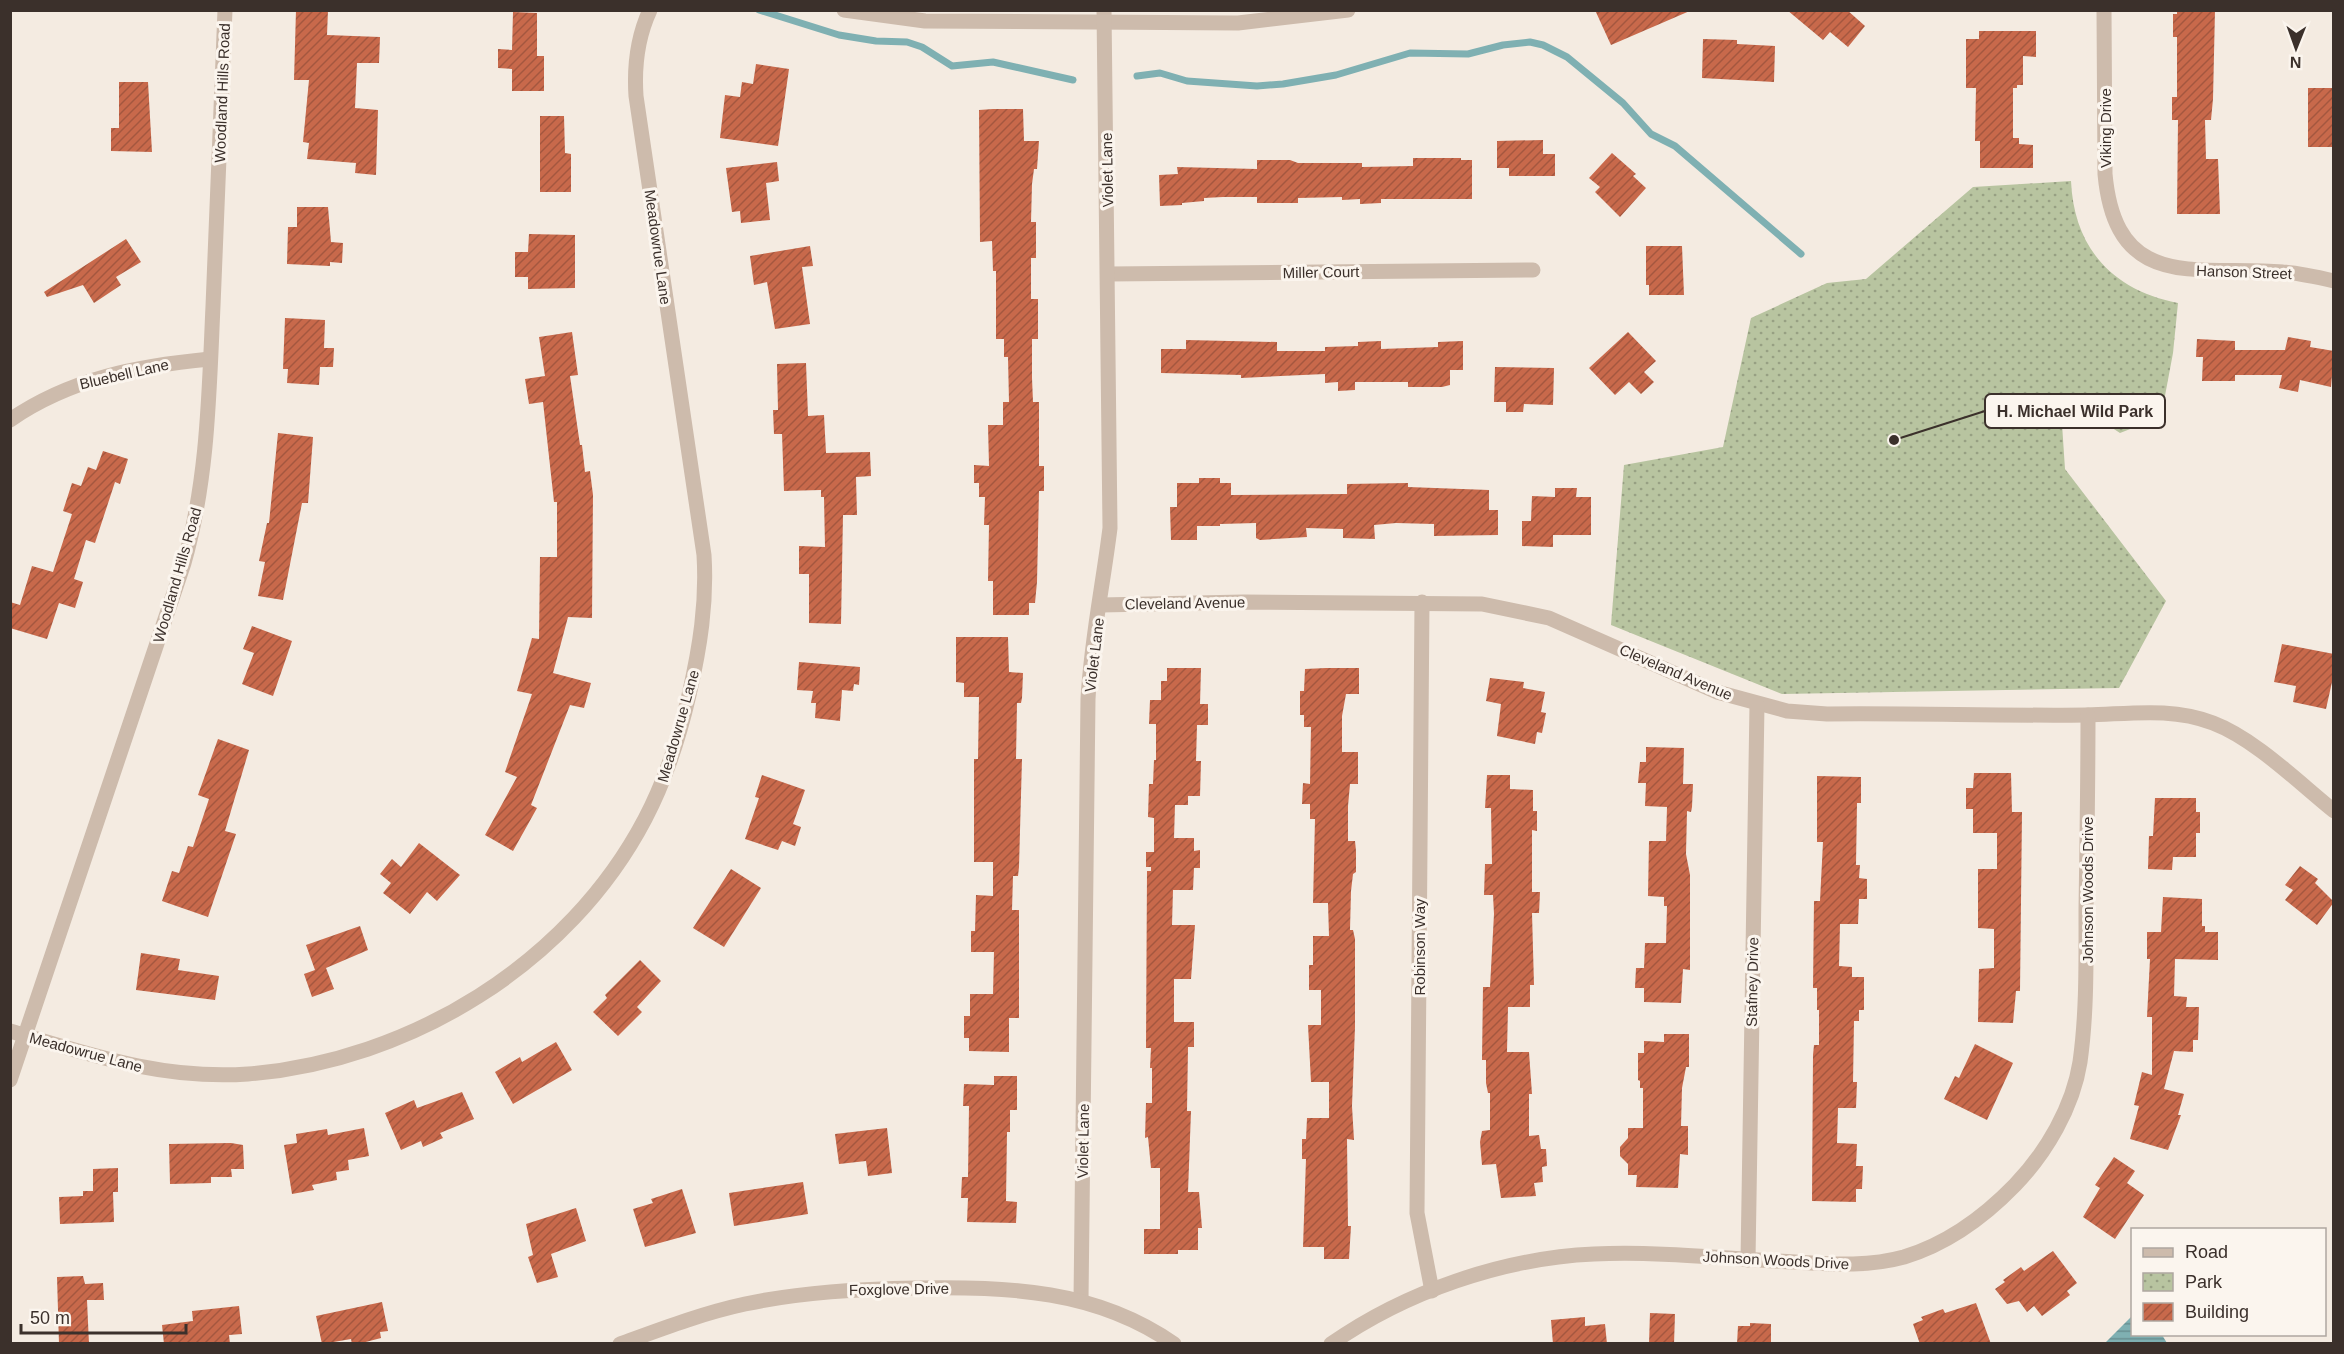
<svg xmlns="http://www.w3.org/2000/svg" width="2344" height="1354" font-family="Helvetica,sans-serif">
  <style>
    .park { fill: url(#park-dots) }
    .water { fill: url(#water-rules) }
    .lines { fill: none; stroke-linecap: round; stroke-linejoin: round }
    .stream { stroke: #7fb0b2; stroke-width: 7 }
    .building { fill: url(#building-hatch) }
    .minor { stroke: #cdbbac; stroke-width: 15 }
    .labels { text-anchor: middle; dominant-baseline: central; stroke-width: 6; stroke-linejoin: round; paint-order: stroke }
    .street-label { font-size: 15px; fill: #3b302b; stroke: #fbf5ee }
    .leader { fill: none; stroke: #3b302b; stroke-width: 2 }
    .callout-dot { fill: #3b302b; stroke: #fbf5ee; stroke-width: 2 }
    .callout { fill: #fbf5ee; stroke: #3b302b; stroke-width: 2 }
    .callout-label { font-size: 16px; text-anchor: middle; font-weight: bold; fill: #3b302b }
  </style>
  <defs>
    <pattern id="park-dots" width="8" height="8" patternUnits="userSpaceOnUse" patternTransform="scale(1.5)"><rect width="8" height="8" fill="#b8c4a0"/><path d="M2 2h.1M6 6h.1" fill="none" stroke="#97a083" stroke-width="1.8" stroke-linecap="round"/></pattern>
    <pattern id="water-rules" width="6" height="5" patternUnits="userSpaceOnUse" patternTransform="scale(1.5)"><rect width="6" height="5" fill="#7fb0b2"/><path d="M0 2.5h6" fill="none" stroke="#699091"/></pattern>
    <pattern id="building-hatch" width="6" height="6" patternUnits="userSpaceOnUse" patternTransform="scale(1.5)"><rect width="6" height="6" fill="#c8694b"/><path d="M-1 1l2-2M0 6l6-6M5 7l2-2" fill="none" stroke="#a4573f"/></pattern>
  </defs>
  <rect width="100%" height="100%" fill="#f4ebe1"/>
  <path class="park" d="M2071,181C2074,248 2112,290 2178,303L2173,353L2161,417L2120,433L2060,394L2065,469L2166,601L2119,688L1782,694L1611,625L1624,465L1723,447L1751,318L1827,283L1866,279L1973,187Z"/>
  <path class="water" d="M2131,1317L2132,1334L2162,1335L2167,1343H2105Z"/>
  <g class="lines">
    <g class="stream">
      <path d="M759,10L839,35L876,41L907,42L922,47L952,66L993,62L1073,80"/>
      <path d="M1137,76L1160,73L1187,81L1257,86L1283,84L1336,75L1410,53L1468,54L1503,45L1530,42L1543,45L1567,57L1623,103L1651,134L1675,146L1801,254"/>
    </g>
  </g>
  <g class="building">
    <path d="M296,10H328L327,35L380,37L379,63H357L355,108L378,110L376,175L355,173L356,163L307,159L309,143L303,142L309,80H294Z"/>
    <path d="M1595,10H1692L1611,45Z"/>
    <path d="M1787,10H1847L1865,26L1848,47L1830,32L1823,40Z"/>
    <path d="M2177,10H2215L2213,99L2211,120H2205L2206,159H2218L2220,214H2177L2178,120H2172V97H2177V37H2173V14H2177Z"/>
    <path d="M513,12L537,13V56H544V91H512V69L498,68V49L512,50Z"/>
    <path d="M1979,31H2036V57L2023,56V85H2017V88H2013V138H2019V144L2033,145V168H1980V141H1975L1976,88H1966V39H1979Z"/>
    <path d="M1703,39L1737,40V44L1775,46L1774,82L1702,78Z"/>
    <path d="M756,64L789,69L778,146L720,138L725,95L740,97L742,82L753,84Z"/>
    <path d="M119,82H148L152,152L111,151V128H119Z"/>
    <rect x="2308" y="88" width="26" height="59"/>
    <path d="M993,109H1023L1024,141H1039L1037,169H1034L1032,184L1031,222H1036V258H1031V299H1038V339H1032V378L1033,402H1039V466H1044V491H1039L1037,582L1035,603H1029V615H993V581H988L989,525H984L985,497H979V483H974V465L989,466L988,425H1003V402H1009L1008,357H1004V339H996V271H993L992,241L980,242L979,110Z"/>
    <path d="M540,116H564L565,153L571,154V192H540Z"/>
    <path d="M1543,140V154H1555V176H1509V168H1497V141Z"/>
    <path d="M1612,153L1636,174L1633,176L1646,188L1620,217L1595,192L1600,187L1589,178Z"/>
    <path d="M1413,158H1461V160H1472V199H1381V203L1360,204V199L1342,200V197L1298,198V203H1257V197H1223L1204,198V201L1182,203V205L1160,206L1159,175L1178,174L1177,167L1257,169V160H1290L1298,163H1362V167L1413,166Z"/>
    <path d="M777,162L779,181L766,183L770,220L741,223L740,211L732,212L726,168Z"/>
    <path d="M297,207H328L331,242L343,243L342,263L330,262V266L287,264L288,227H297Z"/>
    <path d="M529,234L575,235V288L528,289V277H515V252H528Z"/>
    <path d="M126,239L141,262L116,277L121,285L94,303L83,285L47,297L44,292Z"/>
    <path d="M810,246L813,266L802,267L810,324L775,329L767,282L754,285L750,256Z"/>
    <path d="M1646,246H1682L1684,295H1649V285H1646Z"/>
    <path d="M285,318L325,320L324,348H334L333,367H320L319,385L287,383L288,369H283Z"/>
    <path d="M572,332L578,375L570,376L580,445H582L585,472L590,471L593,495L592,618L568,617L553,673L591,683L584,708L570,705L531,805L537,808L513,851L485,835L517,777L505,772L532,694L517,691L532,638L539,639L540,557H557V502H554L543,402L529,404L525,379L545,376L539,337Z"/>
    <path d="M1628,332L1656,361L1644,372L1654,382L1641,394L1629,382L1615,395L1589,368Z"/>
    <path d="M2288,337L2311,341L2310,347L2334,351L2331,387L2300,380L2298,392L2279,388L2282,375H2235V381H2202L2203,357H2196L2197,339L2235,341V350H2285Z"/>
    <path d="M1186,340L1277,342V351H1325V347L1358,346V342L1381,341V349L1438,347V342L1463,341V370H1450V385L1442,387H1408V382H1355V390L1338,391V382L1325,383V374L1241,378V375L1161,373V349H1186Z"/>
    <path d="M806,363L808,416L824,415L826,453L870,452L871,476L856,477L857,515H843L841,624L809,623V574H799V546L825,547L824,497H821V490L784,491L782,434H774L773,410H778L777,364Z"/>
    <path d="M1495,367L1554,368L1553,405L1524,404L1523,412H1506V402H1494Z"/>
    <path d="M278,433L313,437L308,503H302L283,600L258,596L265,562L259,561L267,523H269Z"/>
    <path d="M103,451L128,459L120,484L115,482L95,543L86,540L74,579L83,582L75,608L59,603L47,639L10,628V602L20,605L32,566L53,572L72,514L63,511L72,483L81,486L88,467L96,470Z"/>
    <path d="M1199,478H1220V483H1231V495L1347,494V484L1408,483V487L1489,490V510H1498V535L1434,536V524L1396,523L1374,525L1375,539L1343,538V529L1306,528L1307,537L1260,540L1256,538V523L1220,524V526H1197V540H1171L1170,507H1177V483H1199Z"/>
    <path d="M1555,488H1577L1576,497H1591V535H1553V547L1522,546V521H1531L1532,496L1555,497Z"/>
    <path d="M252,626L292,641L273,696L242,684L254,653L243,649Z"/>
    <path d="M956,637H1008L1009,672L1023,673L1022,698L1021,703H1017L1016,759H1022L1019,867L1018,876H1013L1012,910H1019V1018H1009V1052L969,1051V1038H964V1016H970V994H993L994,952H971V931H975L976,895L993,896V862H974V759H978L979,697H964V683L956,682Z"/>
    <path d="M2282,644L2334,654V673L2326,709L2293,702L2296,686L2274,682Z"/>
    <path d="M799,662L860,667L859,685L854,684L853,691L842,690L840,721L815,718L816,703H811L813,691L797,690Z"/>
    <path d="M1167,668H1201L1200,704H1208V725H1197L1196,761H1201L1200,796H1188V805H1175L1174,838H1194V851L1200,850V868H1194L1193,890H1173L1172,925H1195L1191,979H1174V1022H1194V1047H1188L1187,1111H1191L1188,1192H1199L1202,1228H1198V1250H1178V1254H1144V1229H1160V1168H1151L1148,1137L1145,1138L1146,1103H1152V1068H1150L1151,1048H1146L1147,871H1151V867H1146V852H1154V818L1148,817L1149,784H1153L1154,760H1156V724H1149L1150,700H1161V681H1167Z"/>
    <path d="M1326,668H1359V694H1346L1342,716V752H1358V784H1350L1348,806V841H1355L1356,851V872L1353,874L1351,891L1350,930H1353L1355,939V1027L1352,1106L1354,1140L1347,1139L1348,1226H1351L1349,1259H1324V1247H1303L1306,1159H1302V1139H1306L1307,1118H1329V1082H1311L1308,1025H1321V990H1309V965H1313V936H1329L1328,903H1313L1315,819H1310V804H1302L1303,783L1310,784L1311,727H1304V715H1300V691H1304L1305,669Z"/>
    <path d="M1490,678L1524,682L1523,688L1545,692L1541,712L1546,713L1542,733L1537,732L1535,744L1497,736L1501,704L1486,701Z"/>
    <path d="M218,739L249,750L225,831L236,834L208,917L162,901L172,871L179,873L188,846L193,847L209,799L198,795Z"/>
    <path d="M1646,747L1684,748L1683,784H1693L1692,807L1691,812L1687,811L1686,854L1690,875V970L1683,969L1681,1003L1644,1002V988H1635L1636,968H1644L1645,943H1666L1667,906H1664V897L1648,896L1649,841H1666L1667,807L1645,806L1646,783H1638L1640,762H1646Z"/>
    <path d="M1974,773H2011L2012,812H2022L2020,991H2016L2013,1023L1978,1022L1979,969L1994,968V929L1978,928V869H1997V833H1973V809H1966V788H1973Z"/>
    <path d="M762,775L805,790L793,824L801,827L795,846L782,841L778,850L745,839L759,798L755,797Z"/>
    <path d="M1487,775H1510V789L1533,790V811H1537V831L1532,830V892H1540L1539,913H1532L1534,985H1530V1007H1508L1507,1052H1529L1532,1094H1529V1136L1539,1135L1541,1149H1546L1547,1166L1542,1167L1543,1182L1534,1183L1536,1196L1501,1198L1496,1164L1482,1165L1480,1142L1482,1131L1490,1130V1093H1488L1486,1083V1060H1482L1483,987H1490L1494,914L1493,895H1484L1485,864H1492L1491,808H1485Z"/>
    <path d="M1817,776L1861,777V803H1857L1856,865H1860L1859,878L1867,879V899H1859L1858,924H1840L1839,966L1852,967V977H1864V1010H1859V1021H1854L1853,1082H1857L1856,1108H1838L1837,1143L1857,1144L1856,1166H1863L1862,1189H1856V1202L1812,1201L1813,1055L1814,1045H1819V1010H1817V988H1813L1814,901H1820L1823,842H1817Z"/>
    <path d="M2155,798H2196V812H2200V833H2196V857H2173L2172,870L2148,869L2149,836H2153Z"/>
    <path d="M419,843L460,875L437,901L427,892L410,914L383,893L391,883L380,874L392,859L401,867Z"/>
    <path d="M2300,866L2318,879L2315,883L2334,902L2317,925L2285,900L2293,890L2285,885Z"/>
    <path d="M731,869L761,888L724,947L693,928Z"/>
    <path d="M2163,897L2202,899V926H2205V932H2218V960L2175,959L2174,996L2187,997L2186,1007H2199L2198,1040H2193V1052L2174,1051L2164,1089L2184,1094L2178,1115H2181L2168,1150L2130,1139L2139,1106L2134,1105L2142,1072L2152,1075V1017H2147L2150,959H2147V932H2161Z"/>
    <path d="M360,926L368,950L326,968L334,989L312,997L304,974L315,970L306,945Z"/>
    <path d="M141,953L180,959L178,970L219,976L215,1000L136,990Z"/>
    <path d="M640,960L661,981L637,1007L642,1012L618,1036L593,1012L607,998L605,995Z"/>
    <path d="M1664,1034H1689V1067H1686L1682,1088L1681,1126H1688V1155L1680,1154L1678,1188L1636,1187L1637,1175H1628V1164L1620,1156V1147L1628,1138V1128H1643V1088H1640V1081L1638,1080V1053H1644V1041L1664,1042Z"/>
    <path d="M556,1042L572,1070L513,1104L495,1072L520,1057L522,1062Z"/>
    <path d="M1975,1044L2013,1063L1987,1120L1944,1099L1955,1076L1959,1078Z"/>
    <path d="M994,1076H1017V1110H1010V1132H1007L1006,1201L1017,1202L1016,1223L967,1222L968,1198H961L962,1177H968L969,1106H963L964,1084L994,1085Z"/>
    <path d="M462,1092L474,1119L440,1133L443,1138L423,1147L421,1141L401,1150L385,1113L414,1100L417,1108Z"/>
    <path d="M364,1128L369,1156L348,1160L349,1170L336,1172L337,1180L312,1185L314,1190L292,1194L284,1145L297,1143L296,1134L327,1129L328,1135Z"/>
    <path d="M887,1128L892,1173L868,1176L866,1161L839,1164L835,1134Z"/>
    <path d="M231,1143L243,1145L244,1169H231L232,1177H211V1183L170,1184L169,1144Z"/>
    <path d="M2114,1157L2135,1171L2127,1183L2144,1195L2115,1239L2083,1217L2100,1188L2095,1185Z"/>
    <path d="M118,1168V1192H113L114,1222L60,1224L59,1197L83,1196V1191H93V1169Z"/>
    <path d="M803,1182L808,1214L734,1226L729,1193Z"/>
    <path d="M682,1189L696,1233L645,1247L633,1209L653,1203L651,1199Z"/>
    <path d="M576,1208L586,1241L551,1254L558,1277L537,1283L528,1257L533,1255L526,1224Z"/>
    <path d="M2053,1251L2077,1283L2067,1291L2070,1295L2042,1316L2034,1306L2027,1312L2019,1301L2007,1304L1995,1289L2005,1282L2003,1280L2021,1267L2024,1271Z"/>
    <path d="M83,1276L85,1284L103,1283L104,1300H87L89,1344H59L57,1277Z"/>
    <path d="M382,1302L388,1331L380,1332L381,1338L358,1344H352L351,1339L322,1344L316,1316Z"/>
    <path d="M1976,1303L1991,1344H1920L1913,1324L1923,1320L1921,1317L1943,1309L1945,1313Z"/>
    <path d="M239,1306L242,1334L229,1335L230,1344H164L162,1325L193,1321L192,1311Z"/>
    <path d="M1650,1313L1675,1314L1674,1344H1649Z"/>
    <path d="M1585,1317V1326L1605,1324L1607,1344H1553L1551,1320Z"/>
    <path d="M1750,1323L1771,1324V1344H1737L1738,1326H1750Z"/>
  </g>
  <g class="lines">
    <g class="minor">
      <path d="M844,10L925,21L1238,23L1348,10"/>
      <path d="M2104,10L2105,174C2116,293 2197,265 2283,272C2300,273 2317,277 2334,281"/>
      <path d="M1109,274L1533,270"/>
      <path d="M10,420C71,378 138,366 210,359"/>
      <path d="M1422,602L1417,1213L1432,1291"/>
      <path d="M1101,605L1244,602L1482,604L1549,618L1717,692L1787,711L1827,714C1914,713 2000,716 2087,715C2130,714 2171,707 2213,723C2255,739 2298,782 2334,811"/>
      <path d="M10,1031C91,1055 163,1080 248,1074C410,1061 569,964 645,819C666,779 679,738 689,695C700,647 707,603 704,555L636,96C634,66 637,38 650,10"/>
      <path d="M10,1080L184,563C208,479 209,393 213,306C217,208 221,109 225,10"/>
      <path d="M1748,1260L1757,705"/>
      <path d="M1081,1300L1088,699C1091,641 1103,585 1110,528L1104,10"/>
      <path d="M620,1344C661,1329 703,1313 745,1304C802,1292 859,1289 917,1288C1009,1287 1095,1289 1174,1344"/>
      <path d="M1331,1344C1405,1292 1503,1258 1594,1254C1661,1251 1728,1259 1795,1262C1831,1264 1868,1267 1904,1257C1947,1244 1984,1217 2015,1185C2046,1153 2073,1107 2080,1062C2087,1012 2086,961 2086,910C2087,845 2088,780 2088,715"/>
    </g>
  </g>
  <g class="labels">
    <g class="street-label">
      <text transform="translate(222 93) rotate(-88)">Woodland Hills Road</text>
      <text transform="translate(2105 128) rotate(-90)">Viking Drive</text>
      <text transform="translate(1107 170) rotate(-91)">Violet Lane</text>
      <text transform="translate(658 247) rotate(82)">Meadowrue Lane</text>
      <text transform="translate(1321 272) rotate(-1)">Miller Court</text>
      <text transform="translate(2244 272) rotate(2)">Hanson Street</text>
      <text transform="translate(124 374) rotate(-13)">Bluebell Lane</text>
      <text transform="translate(177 575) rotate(-74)">Woodland Hills Road</text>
      <text transform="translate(1185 603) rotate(-1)">Cleveland Avenue</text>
      <text transform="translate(1094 655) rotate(-83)">Violet Lane</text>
      <text transform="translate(1676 672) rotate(23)">Cleveland Avenue</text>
      <text transform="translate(678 726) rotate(-74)">Meadowrue Lane</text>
      <text transform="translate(2087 890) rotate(-90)">Johnson Woods Drive</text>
      <text transform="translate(1419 947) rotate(-90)">Robinson Way</text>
      <text transform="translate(1752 982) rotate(-89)">Stafney Drive</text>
      <text transform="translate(86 1052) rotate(15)">Meadowrue Lane</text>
      <text transform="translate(1083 1141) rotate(-89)">Violet Lane</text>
      <text transform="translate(1776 1260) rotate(3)">Johnson Woods Drive</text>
      <text transform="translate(899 1289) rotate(-1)">Foxglove Drive</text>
    </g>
  </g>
  <path class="leader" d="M1894 440L1985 411"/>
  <circle class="callout-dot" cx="1894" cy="440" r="6"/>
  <rect class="callout" x="1985" y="394" width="180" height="34" rx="6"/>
  <g class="callout-label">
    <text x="2075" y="417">H. Michael Wild Park</text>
  </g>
  <rect width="2344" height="1354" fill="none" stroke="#3b302b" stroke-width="24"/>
  <rect x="2131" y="1228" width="195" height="108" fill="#fbf5ee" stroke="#aea6a0" stroke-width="1.5"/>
  <rect x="2143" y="1248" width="30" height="9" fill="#cdbbac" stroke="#aea6a0" stroke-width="1.5"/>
  <text x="2185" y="1258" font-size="18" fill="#3b302b">Road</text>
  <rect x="2143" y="1273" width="30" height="18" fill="url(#park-dots)" stroke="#aea6a0" stroke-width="1.5"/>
  <text x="2185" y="1288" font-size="18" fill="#3b302b">Park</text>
  <rect x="2143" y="1303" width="30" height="18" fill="url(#building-hatch)" stroke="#aea6a0" stroke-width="1.5"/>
  <text x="2185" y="1318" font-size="18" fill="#3b302b">Building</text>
  <g transform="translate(2296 48) rotate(181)" stroke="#fbf5ee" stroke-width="4.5" paint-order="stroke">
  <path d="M0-4.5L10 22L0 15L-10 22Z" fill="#3b302b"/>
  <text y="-9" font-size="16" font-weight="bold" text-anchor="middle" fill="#3b302b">N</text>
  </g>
  <path d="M21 1324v9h165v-9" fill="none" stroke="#3b302b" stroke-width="3"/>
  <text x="30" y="1324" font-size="18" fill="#3b302b" stroke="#fbf5ee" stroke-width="4.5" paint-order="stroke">50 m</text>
</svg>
